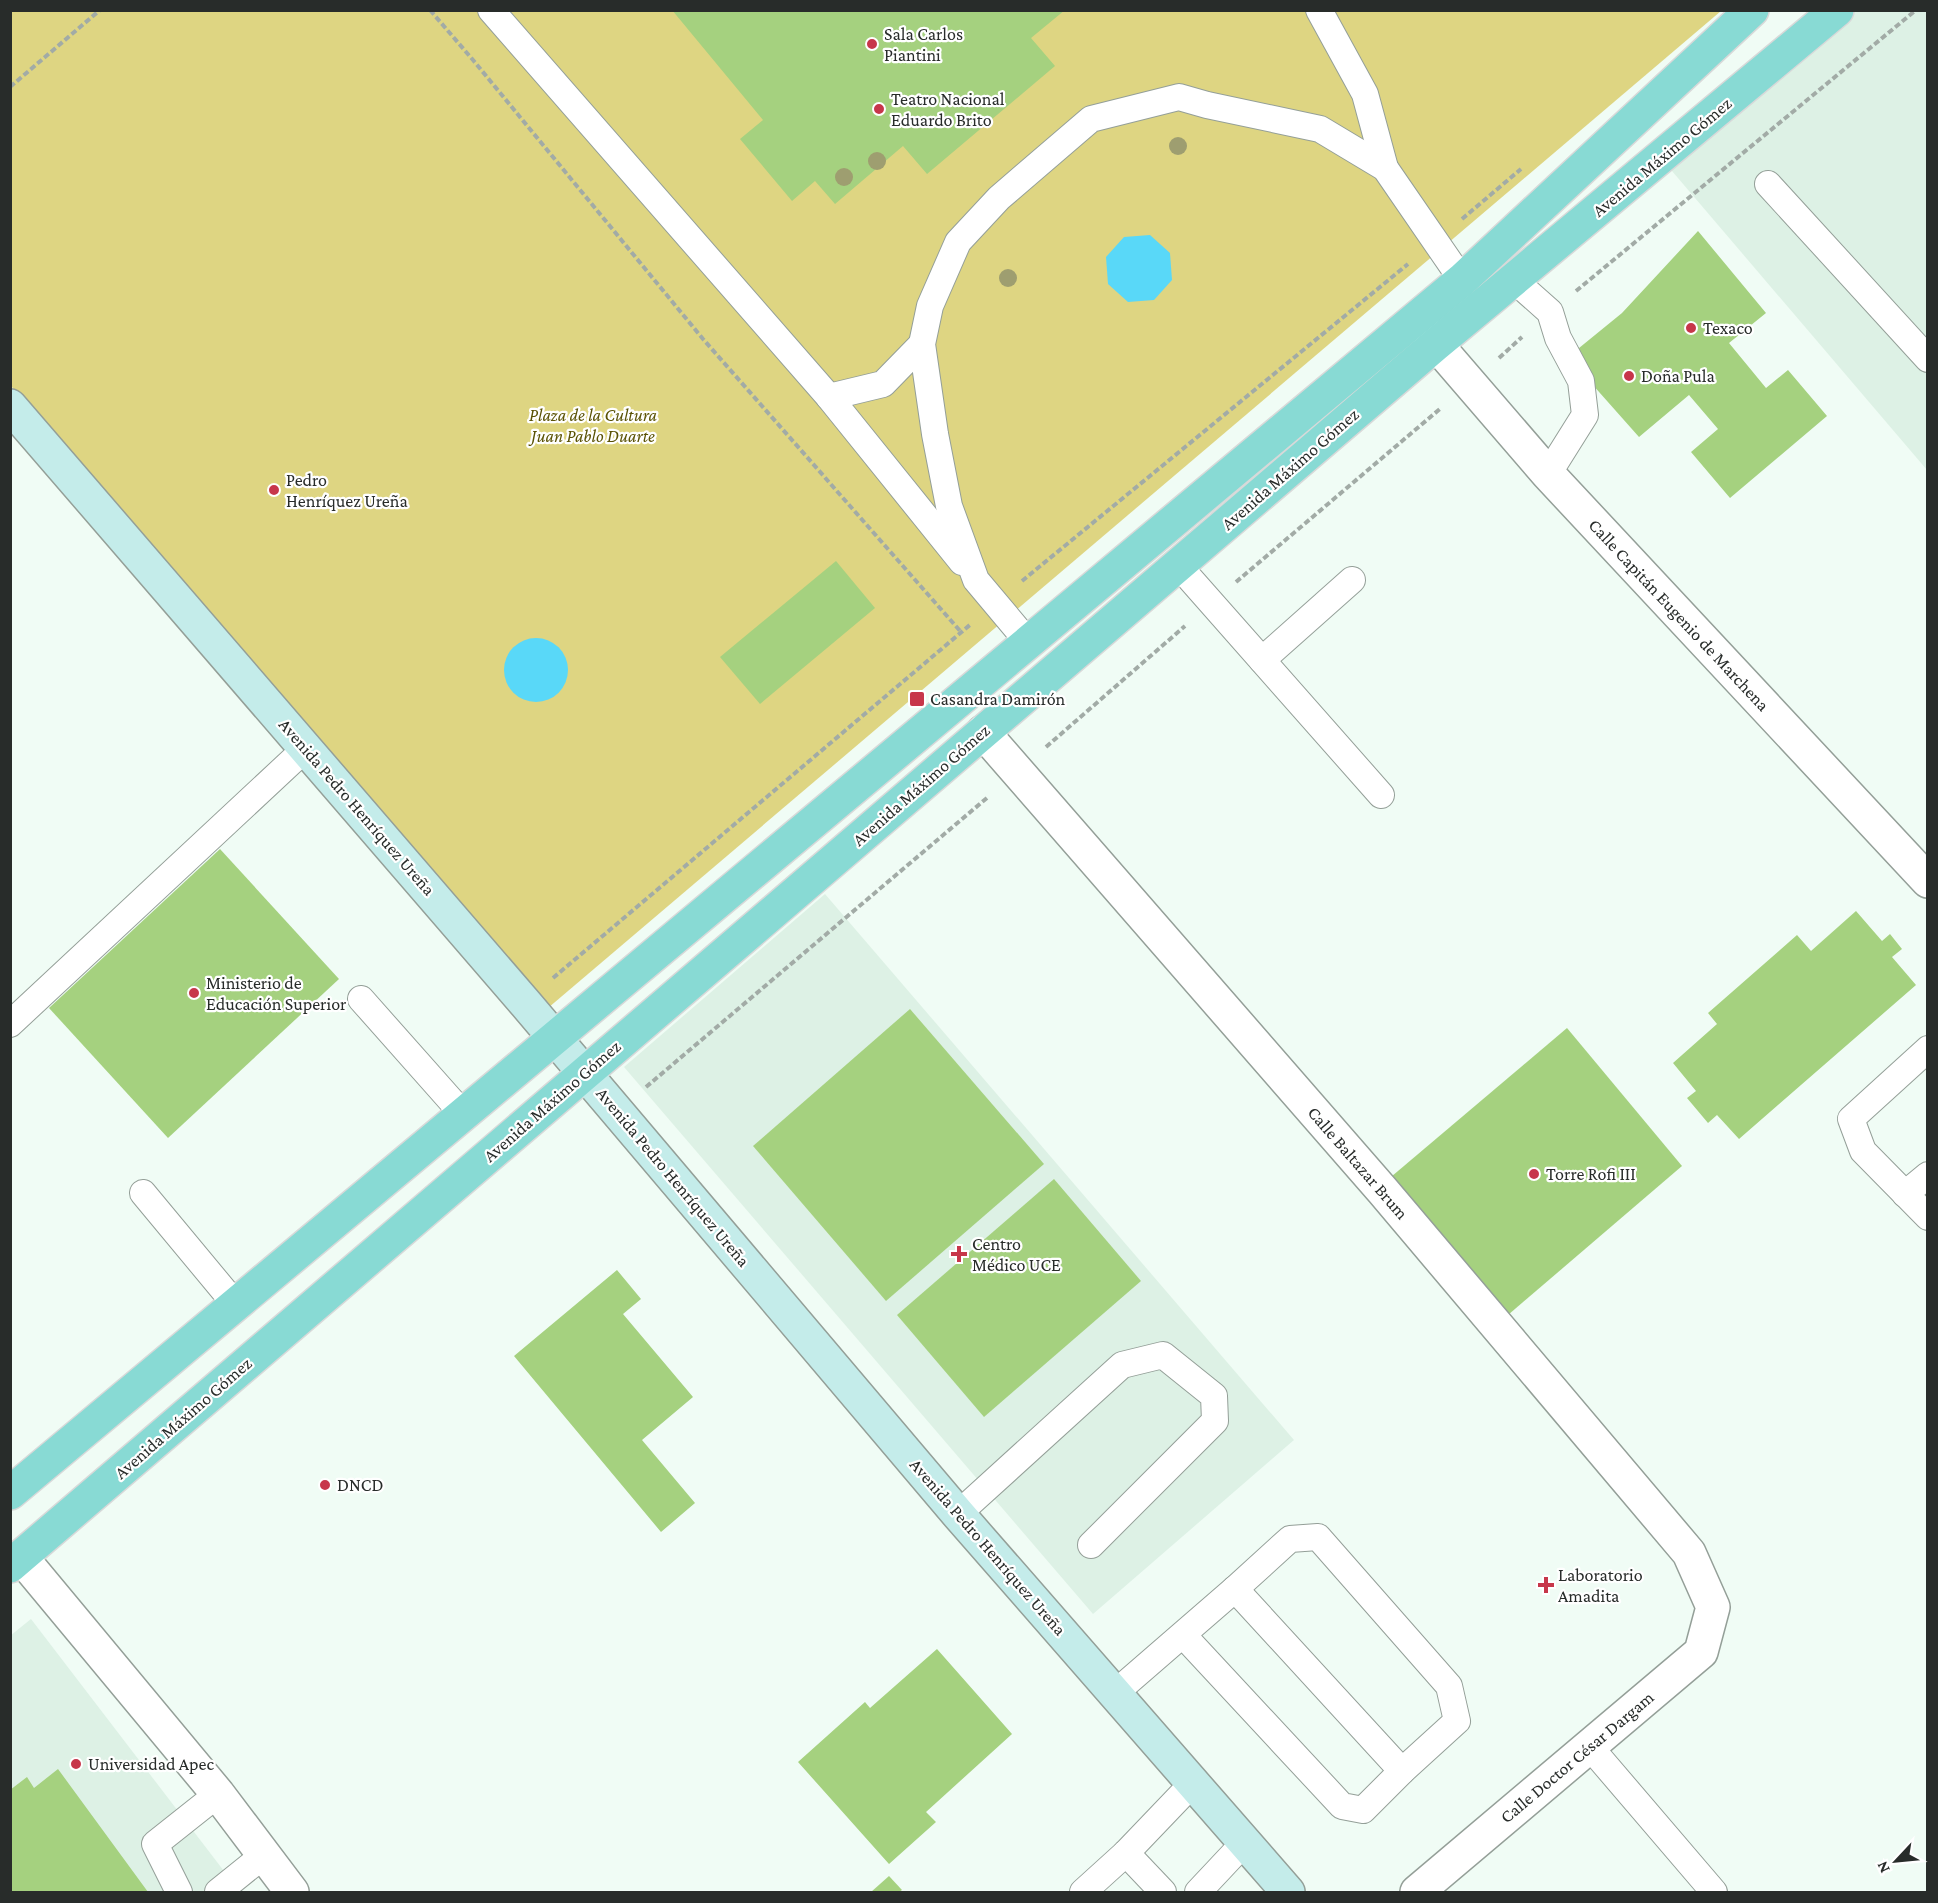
<svg xmlns="http://www.w3.org/2000/svg" width="1938" height="1903" font-family="'Crimson Pro',serif">
  <style>
    .built { fill: #ddf1e5 }
    .green { fill: #ded582 }
    .water { fill: #59d8f8 }
    .building { fill: #a5d17f }
    .lines { fill: none; stroke-linecap: round; stroke-linejoin: round }
    .service-casing { stroke: #949f98; stroke-width: 28 }
    .minor-casing { stroke: #949f98; stroke-width: 36 }
    .secondary-casing { stroke: #949f98; stroke-width: 36 }
    .primary-casing { stroke: #d8d9d9; stroke-width: 36 }
    .path { stroke: #a2aba6; stroke-width: 4; stroke-dasharray: 6 3; stroke-linecap: butt }
    .service { stroke: #fff; stroke-width: 26 }
    .minor { stroke: #fff; stroke-width: 33 }
    .secondary { stroke: #c4ecea; stroke-width: 33 }
    .primary { stroke: #88dad4; stroke-width: 33 }
    .tree { fill: #9e9e70 }
    .poi-dot { fill: #c7364a; stroke: #fff; stroke-width: 2 }
    .labels { text-anchor: middle; dominant-baseline: central; stroke-width: 4.5; stroke-linejoin: round; paint-order: stroke }
    .poi-label { font-size: 18px; fill: #282c2a; stroke: #fff; text-anchor: start }
    .street-label { font-size: 18px; fill: #282c2a; stroke: #fff }
    .park-label { font-size: 18px; font-style: italic; fill: #5a5204; stroke: #fff }
  </style>
  <rect width="100%" height="100%" fill="#f0fcf5"/>
  <g class="built">
    <path d="M1851,11H1927V470L1666,164Z"/>
    <path d="M825,894L1294,1440L1093,1614L624,1067Z"/>
    <path d="M31,1619L240,1892H11L10,1636Z"/>
  </g>
  <path class="green" d="M10,11H1721L548,1008L11,386Z"/>
  <g class="water">
    <path d="M1150,235L1170,253L1172,280L1154,300L1128,302L1108,284L1106,257L1124,237Z"/>
    <circle cx="536" cy="670" r="32"/>
  </g>
  <g class="building">
    <path d="M672,10H1065L1031,38L1055,66L927,174L903,146L835,204L815,181L792,201L740,139L763,120Z"/>
    <path d="M1698,231L1766,313L1729,343L1766,388L1788,370L1827,416L1730,498L1691,452L1718,429L1689,395L1639,437L1568,357L1622,313Z"/>
    <path d="M836,561L875,608L760,704L720,657Z"/>
    <path d="M220,849L339,979L168,1138L49,1008Z"/>
    <path d="M1856,911L1882,941L1890,934L1902,949L1892,957L1916,985L1739,1139L1717,1115L1708,1123L1687,1098L1696,1091L1673,1063L1717,1024L1708,1013L1797,935L1811,951Z"/>
    <path d="M910,1009L1044,1164L886,1301L753,1146Z"/>
    <path d="M1567,1028L1682,1166L1501,1321L1385,1182Z"/>
    <path d="M1054,1179L1141,1281L984,1417L897,1315Z"/>
    <path d="M617,1270L641,1299L623,1314L693,1397L642,1440L695,1503L661,1532L514,1356Z"/>
    <path d="M937,1649L1012,1734L926,1812L936,1822L889,1864L798,1762L865,1702L870,1708Z"/>
    <path d="M58,1769L148,1892H10V1790L27,1777L34,1788Z"/>
    <path d="M889,1876L902,1890L899,1892H871Z"/>
  </g>
  <g class="lines">
    <defs>
      <g id="service">
        <path d="M491,10L829,397L962,562"/>
        <path d="M1319,10L1365,94L1385,168"/>
        <path d="M1768,184L1928,359"/>
        <path d="M1514,280L1550,312L1558,338L1581,381L1585,415L1548,474"/>
        <path d="M829,397L883,384L922,344"/>
        <path d="M1178,565L1381,795"/>
        <path d="M1028,642L976,580L949,506L935,434L922,344L930,306L958,242L999,198L1091,119L1179,97L1207,105L1320,129L1385,168L1462,280"/>
        <path d="M1262,660L1352,580"/>
        <path d="M361,999L463,1114"/>
        <path d="M10,1024L306,748"/>
        <path d="M1928,1049L1851,1119L1863,1151L1928,1217"/>
        <path d="M143,1193L236,1305"/>
        <path d="M1905,1194L1928,1175"/>
        <path d="M958,1514L1122,1365L1163,1355L1214,1396L1215,1421L1091,1545"/>
        <path d="M1235,1589L1402,1771"/>
        <path d="M1115,1693L1235,1589L1290,1539L1318,1537L1449,1686L1457,1721L1402,1771L1363,1810L1342,1806L1183,1635"/>
        <path d="M1590,1747L1714,1892"/>
        <path d="M1126,1853L1163,1892"/>
        <path d="M179,1892L155,1844L218,1794"/>
        <path d="M218,1892L264,1855"/>
        <path d="M1083,1892L1126,1853L1192,1784"/>
        <path d="M1198,1892L1244,1843"/>
      </g>
      <g id="minor">
        <path d="M1417,322L1548,474L1928,881"/>
        <path d="M983,732L1383,1191L1689,1553L1713,1607L1701,1652L1417,1892"/>
        <path d="M21,1557L218,1794L292,1892"/>
      </g>
      <path id="secondary" d="M10,406L526,1004L958,1514L1288,1892"/>
      <g id="primary">
        <path d="M10,1493L1462,280L1752,10"/>
        <path d="M10,1566L1435,345L1837,10"/>
      </g>
    </defs>
    <use href="#service" class="service-casing"/>
    <use href="#minor" class="minor-casing"/>
    <use href="#secondary" class="secondary-casing"/>
    <use href="#primary" class="primary-casing"/>
    <g class="path">
      <path d="M430,10L473,60L703,339L961,632"/>
      <path d="M10,87L100,10"/>
      <path d="M1462,219L1521,169"/>
      <path d="M1576,291L1916,10"/>
      <path d="M1499,358L1522,337"/>
      <path d="M1022,581L1408,264"/>
      <path d="M1236,582L1441,408"/>
      <path d="M1046,747L1185,626"/>
      <path d="M553,978L971,624"/>
      <path d="M646,1087L988,797"/>
    </g>
    <use href="#service" class="service"/>
    <use href="#minor" class="minor"/>
    <use href="#secondary" class="secondary"/>
    <use href="#primary" class="primary"/>
  </g>
  <g class="tree">
    <circle cx="1178" cy="146" r="9"/>
    <circle cx="877" cy="161" r="9"/>
    <circle cx="844" cy="177" r="9"/>
    <circle cx="1008" cy="278" r="9"/>
  </g>
  <g class="poi-dot">
    <circle cx="872" cy="44" r="6"/>
    <circle cx="879" cy="109" r="6"/>
    <circle cx="1691" cy="328" r="6"/>
    <circle cx="1629" cy="376" r="6"/>
    <circle cx="274" cy="490" r="6"/>
    <rect x="909" y="691" width="16" height="16" rx="3"/>
    <circle cx="194" cy="993" r="6"/>
    <circle cx="1534" cy="1174" r="6"/>
    <path d="M956 1245h6v6h6v6h-6v6h-6v-6h-6v-6h6z"/>
    <circle cx="325" cy="1485" r="6"/>
    <path d="M1543 1576h6v6h6v6h-6v6h-6v-6h-6v-6h6z"/>
    <circle cx="76" cy="1764" r="6"/>
  </g>
  <g class="labels">
    <g class="poi-label">
      <text x="884" y="34">Sala Carlos<tspan x="884" dy="21">Piantini</tspan></text>
      <text x="891" y="99">Teatro Nacional<tspan x="891" dy="21">Eduardo Brito</tspan></text>
      <text x="1703" y="328">Texaco</text>
      <text x="1641" y="376">Doña Pula</text>
      <text x="286" y="480">Pedro<tspan x="286" dy="21">Henríquez Ureña</tspan></text>
      <text x="930" y="699">Casandra Damirón</text>
      <text x="206" y="983">Ministerio de<tspan x="206" dy="21">Educación Superior</tspan></text>
      <text x="1546" y="1174">Torre Rofi III</text>
      <text x="972" y="1244">Centro<tspan x="972" dy="21">Médico UCE</tspan></text>
      <text x="337" y="1485">DNCD</text>
      <text x="1558" y="1575">Laboratorio<tspan x="1558" dy="21">Amadita</tspan></text>
      <text x="88" y="1764">Universidad Apec</text>
    </g>
    <g class="street-label">
      <text transform="translate(1662 157) rotate(-40)">Avenida Máximo Gómez</text>
      <text transform="translate(1290 469) rotate(-41)">Avenida Máximo Gómez</text>
      <text transform="translate(1679 615) rotate(47)">Calle Capitán Eugenio de Marchena</text>
      <text transform="translate(921 785) rotate(-41)">Avenida Máximo Gómez</text>
      <text transform="translate(357 807) rotate(49)">Avenida Pedro Henríquez Ureña</text>
      <text transform="translate(552 1101) rotate(-41)">Avenida Máximo Gómez</text>
      <text transform="translate(1358 1163) rotate(49)">Calle Baltazar Brum</text>
      <text transform="translate(673 1177) rotate(50)">Avenida Pedro Henríquez Ureña</text>
      <text transform="translate(183 1418) rotate(-41)">Avenida Máximo Gómez</text>
      <text transform="translate(988 1547) rotate(49)">Avenida Pedro Henríquez Ureña</text>
      <text transform="translate(1577 1757) rotate(-40)">Calle Doctor César Dargam</text>
    </g>
    <g class="park-label">
      <text x="593" y="415">Plaza de la Cultura<tspan x="593" dy="21">Juan Pablo Duarte</tspan></text>
    </g>
  </g>
  <rect width="1938" height="1903" fill="none" stroke="#282c2a" stroke-width="24"/>
  <g transform="translate(1896 1861) rotate(244)" stroke="#ffffff" stroke-width="4.5" paint-order="stroke">
  <path d="M0-4.5L10 22L0 15L-10 22Z" fill="#282c2a"/>
  <text y="-9" font-size="16" font-weight="bold" text-anchor="middle" fill="#282c2a">N</text>
  </g>
</svg>
